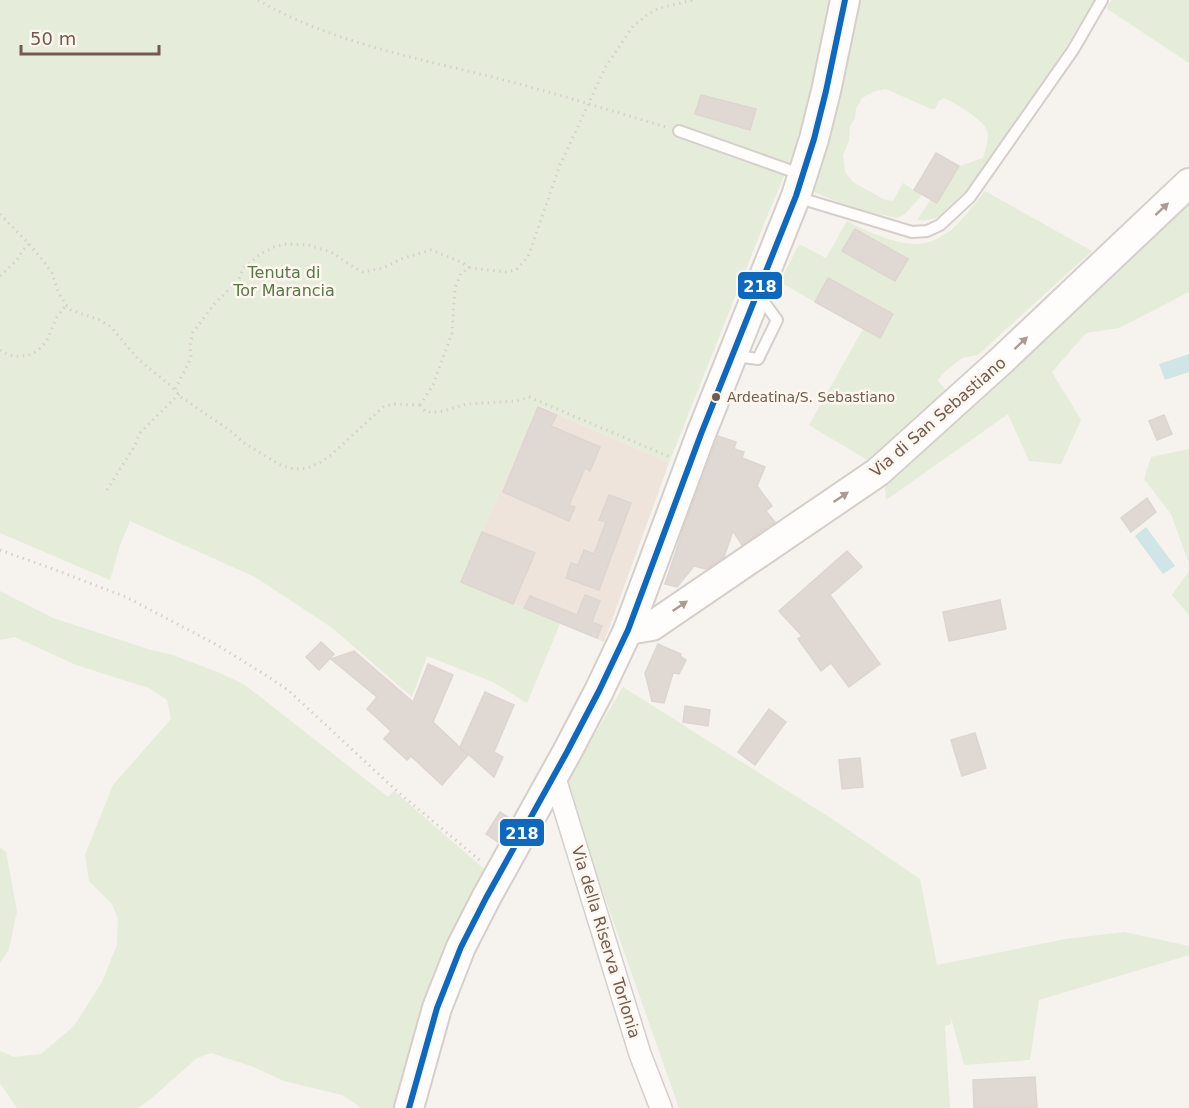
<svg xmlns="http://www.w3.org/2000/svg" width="1189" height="1108" font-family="'DejaVu Sans',sans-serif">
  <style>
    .residential { fill: #eee4db }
    .green { fill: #e5ecd9; fill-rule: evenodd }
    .water { fill: #d0e5e5 }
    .building { fill: #e0d8d3; stroke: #ded5d0; stroke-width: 1.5 }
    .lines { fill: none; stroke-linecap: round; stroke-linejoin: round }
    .lane-casing { stroke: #d5cfcb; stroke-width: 14 }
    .street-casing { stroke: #d5cfcb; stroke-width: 24 }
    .secondary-casing { stroke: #d5cfca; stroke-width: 32 }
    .path { stroke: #d7d0cd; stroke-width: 3; stroke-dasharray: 1.5 4.5; stroke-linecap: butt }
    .lane { stroke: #fefdfc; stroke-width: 10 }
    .street { stroke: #fefdfc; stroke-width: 21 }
    .secondary { stroke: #fefdfc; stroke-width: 28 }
    .bus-1-casing { stroke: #fdf7ef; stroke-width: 10 }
    .bus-1 { stroke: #0c69bf; stroke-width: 6 }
    .oneway { fill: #aa9b94 }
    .bus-dot { fill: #725a4f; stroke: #fdf7ef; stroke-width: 2 }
    .labels { text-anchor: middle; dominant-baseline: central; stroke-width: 5; stroke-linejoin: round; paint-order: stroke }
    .bus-label { font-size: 14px; fill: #725a4f; stroke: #fdf7ef; text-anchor: start }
    .park-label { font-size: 16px; fill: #597749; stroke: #fdf7ef }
    .street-label { font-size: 16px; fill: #725a4f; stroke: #fdf7ef }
    .line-badge { stroke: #fdf7ef; stroke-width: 2 }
    .badge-label { font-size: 16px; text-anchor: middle; font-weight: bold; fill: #fff }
  </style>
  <rect width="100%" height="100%" fill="#f6f2ed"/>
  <path class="residential" d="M537,405L669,463L604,642L461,582Z"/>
  <g class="green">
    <path d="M0,0H833L813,93L797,145L764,224L669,463L538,405L461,582L560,624L527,703L493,682L427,656L412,697L331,627L255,577L130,521L119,548L110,580L0,533Z"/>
    <path d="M855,0H1094L1066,47L965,196C949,210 939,222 917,220L931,199L937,203L959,166L983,158C985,151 988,142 988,134C987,121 955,103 944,98L939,101L935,109H931L886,89L873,92L862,98L856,109L855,118L850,126L849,141L843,155L845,172L853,182L883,199L892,201L894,199L903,183L922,195L905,214L897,218L856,209L813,192L835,94Z"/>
    <path d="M1112,0H1189V63L1106,8Z"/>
    <path d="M985,191L1092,251L978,355L962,358L942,374L938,381L949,394L869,461L809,425L863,329L880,338L893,314L828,278L815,302L780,282L799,244L826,258L847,221C868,232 902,248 926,243C935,241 944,235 951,230C964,219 974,204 985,191ZM843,251L907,259L895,281Z"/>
    <path d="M1189,195V292L1119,328L1086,333L1052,372L1081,420L1061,464L1029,461L1008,414L886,500L884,473Z"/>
    <path d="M1189,449V564L1171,514L1144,479L1151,457Z"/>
    <path d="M1189,571V615L1172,595Z"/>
    <path d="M0,591L53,618L151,650L173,655L220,673L245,685L388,797L394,791L490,874L397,1108H359V1106L342,1095L284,1081L251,1066L211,1053L197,1058L153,1097L138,1108H17L0,1083V1051L14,1057L41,1054L74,1026L102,982L117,945L118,919L112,904L89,881L85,855L113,785L171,719L167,700L149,688L76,665L15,637L0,640Z"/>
    <path d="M623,687L832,819L920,879L937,965L1066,939L1124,932L1189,946V955L1039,1000L1030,1060L964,1065L950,1014L951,1024L945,1026L950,1108H679L565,784Z"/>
    <path d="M0,848L6,852L17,911L9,949L0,963Z"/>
  </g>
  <g class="water">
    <path d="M1189,354V372L1165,380L1159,364Z"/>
    <path d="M1146,527L1175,566L1163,574L1135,536Z"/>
  </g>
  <g class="building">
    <path d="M701,95L756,109L750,130L695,114Z"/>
    <path d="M936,153L959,166L937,203L914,190Z"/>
    <path d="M855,229L908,259L895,281L842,251Z"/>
    <path d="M828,278L893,314L880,338L815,302Z"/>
    <path d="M538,407L557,415L551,426L600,447L590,471L585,468L569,505L575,507L569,521L503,492Z"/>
    <path d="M1164,415L1172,434L1157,440L1149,421Z"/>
    <path d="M718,436L736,442L734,449L744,452L742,458L765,467L757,486L772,506L766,511L775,522L742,545L733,531L724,557L706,569L694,566L677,587L665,584L685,524Z"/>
    <path d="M609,495L631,503L599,590L566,578L571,563L578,565L584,550L594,554L606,522L599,520Z"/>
    <path d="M1147,498L1156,512L1131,532L1121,518Z"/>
    <path d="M482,532L535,553L513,604L461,582Z"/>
    <path d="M847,551L862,567L830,595L880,664L849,687L831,663L821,671L798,639L802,636L779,611Z"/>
    <path d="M585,595L600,601L592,622L602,626L597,638L524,608L530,596L577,615Z"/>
    <path d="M1000,600L1006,629L949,641L943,612Z"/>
    <path d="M321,642L334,654L319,670L306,657Z"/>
    <path d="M658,644L681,654L680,656L686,660L679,674L673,673L664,703L652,701L645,673Z"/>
    <path d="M354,651L413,702L428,664L453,675L433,722L468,755L442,785L411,756L407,760L384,739L391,731L367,709L377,697L331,659Z"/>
    <path d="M485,692L514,705L494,752L503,757L494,777L460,747Z"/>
    <path d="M685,706L710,710L708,726L683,722Z"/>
    <path d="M769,709L786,722L755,765L738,752Z"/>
    <path d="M975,733L986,768L962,776L951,740Z"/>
    <path d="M860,758L863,787L842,789L839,760Z"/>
    <path d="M500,812L511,819L498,842L486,834Z"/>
    <path d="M1035,1077L1037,1108H974L973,1080Z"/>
  </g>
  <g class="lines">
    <defs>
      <g id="lane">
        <path d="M679,131L803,175"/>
        <path d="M796,197L912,232L927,231L940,225L970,197L1073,50L1102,0"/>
        <path d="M735,356L758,359L777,320L760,297"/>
      </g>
      <path id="street" d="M554,775L640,1054L661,1108"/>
      <g id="secondary">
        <path d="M628,630L652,626L878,472L1002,360L1189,183"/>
        <path d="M409,1108L437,1008L461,947L486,898L567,752L599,691L628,630L701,434L796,196L814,139L826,91L845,0"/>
      </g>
    </defs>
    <use href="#lane" class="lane-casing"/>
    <use href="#street" class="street-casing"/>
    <use href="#secondary" class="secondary-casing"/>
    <g class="path">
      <path d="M258,0C331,43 422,59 504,80C558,94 612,111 666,127"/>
      <path d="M0,214L29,244L45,263L52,273L58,292L66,305L71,310L100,320L111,327L139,360L171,386L181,397L232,432L244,443L282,466L295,469L308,468L321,462L332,454L383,407L393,404L420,405"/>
      <path d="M0,276L17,260L23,250L29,244"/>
      <path d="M0,350C14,360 33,358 44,344C50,337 52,326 57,317C60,313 63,309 66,305"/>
      <path d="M175,389L191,358L190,345L193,332L216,302L238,281L243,269L260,254L274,247L284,244L308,245L331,252L355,268L363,272L383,268L401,259L431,250L461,262L470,268"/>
      <path d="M420,405L433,385L452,333L455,288L461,273L470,268L507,272L516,270L528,257L560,165L606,66L633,26L647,15L659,8L694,0"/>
      <path d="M420,405L426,412H439L467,404L517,401L529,397L670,457"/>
      <path d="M107,490L134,447L140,433L179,394"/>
      <path d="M0,550L53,569L126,597L217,645L264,674L288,690L399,793L482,862"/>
    </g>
    <use href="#lane" class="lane"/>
    <use href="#street" class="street"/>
    <use href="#secondary" class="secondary"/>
    <defs>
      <path id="bus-1" d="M409,1108L437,1008L461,947L486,898L567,752L599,691L628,630L701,434L796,196L814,139L826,91L845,0"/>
    </defs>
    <use href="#bus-1" class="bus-1-casing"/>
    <use href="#bus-1" class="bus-1"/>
  </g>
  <defs><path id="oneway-solid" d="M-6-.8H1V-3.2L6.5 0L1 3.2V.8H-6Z" transform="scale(1.5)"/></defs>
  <g class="oneway">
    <use href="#oneway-solid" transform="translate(1162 209) rotate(-43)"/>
    <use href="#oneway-solid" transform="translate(1021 343) rotate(-43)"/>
    <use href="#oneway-solid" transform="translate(841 497) rotate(-34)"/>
    <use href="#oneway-solid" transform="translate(680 606) rotate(-34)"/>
  </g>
  <circle class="bus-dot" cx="716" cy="397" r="5"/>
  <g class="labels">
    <g class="bus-label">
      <text x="727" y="397">Ardeatina/S. Sebastiano</text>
    </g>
    <g class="park-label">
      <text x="284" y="272">Tenuta di<tspan x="284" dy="18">Tor Marancia</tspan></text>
    </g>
    <g class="street-label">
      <text transform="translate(938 417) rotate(-41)">Via di San Sebastiano</text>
      <text transform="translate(606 942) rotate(73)">Via della Riserva Torlonia</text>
    </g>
  </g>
  <g class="line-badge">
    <rect x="737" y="271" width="46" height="29" rx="6" fill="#0c69bf"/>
    <rect x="499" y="818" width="46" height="29" rx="6" fill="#0c69bf"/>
  </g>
  <g class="badge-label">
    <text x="760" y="292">218</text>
    <text x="522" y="839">218</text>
  </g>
  <path d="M21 45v9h138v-9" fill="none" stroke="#725a4f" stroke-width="3"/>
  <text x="30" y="45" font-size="18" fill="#725a4f" stroke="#fdf7ef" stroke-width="4.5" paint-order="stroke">50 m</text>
</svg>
